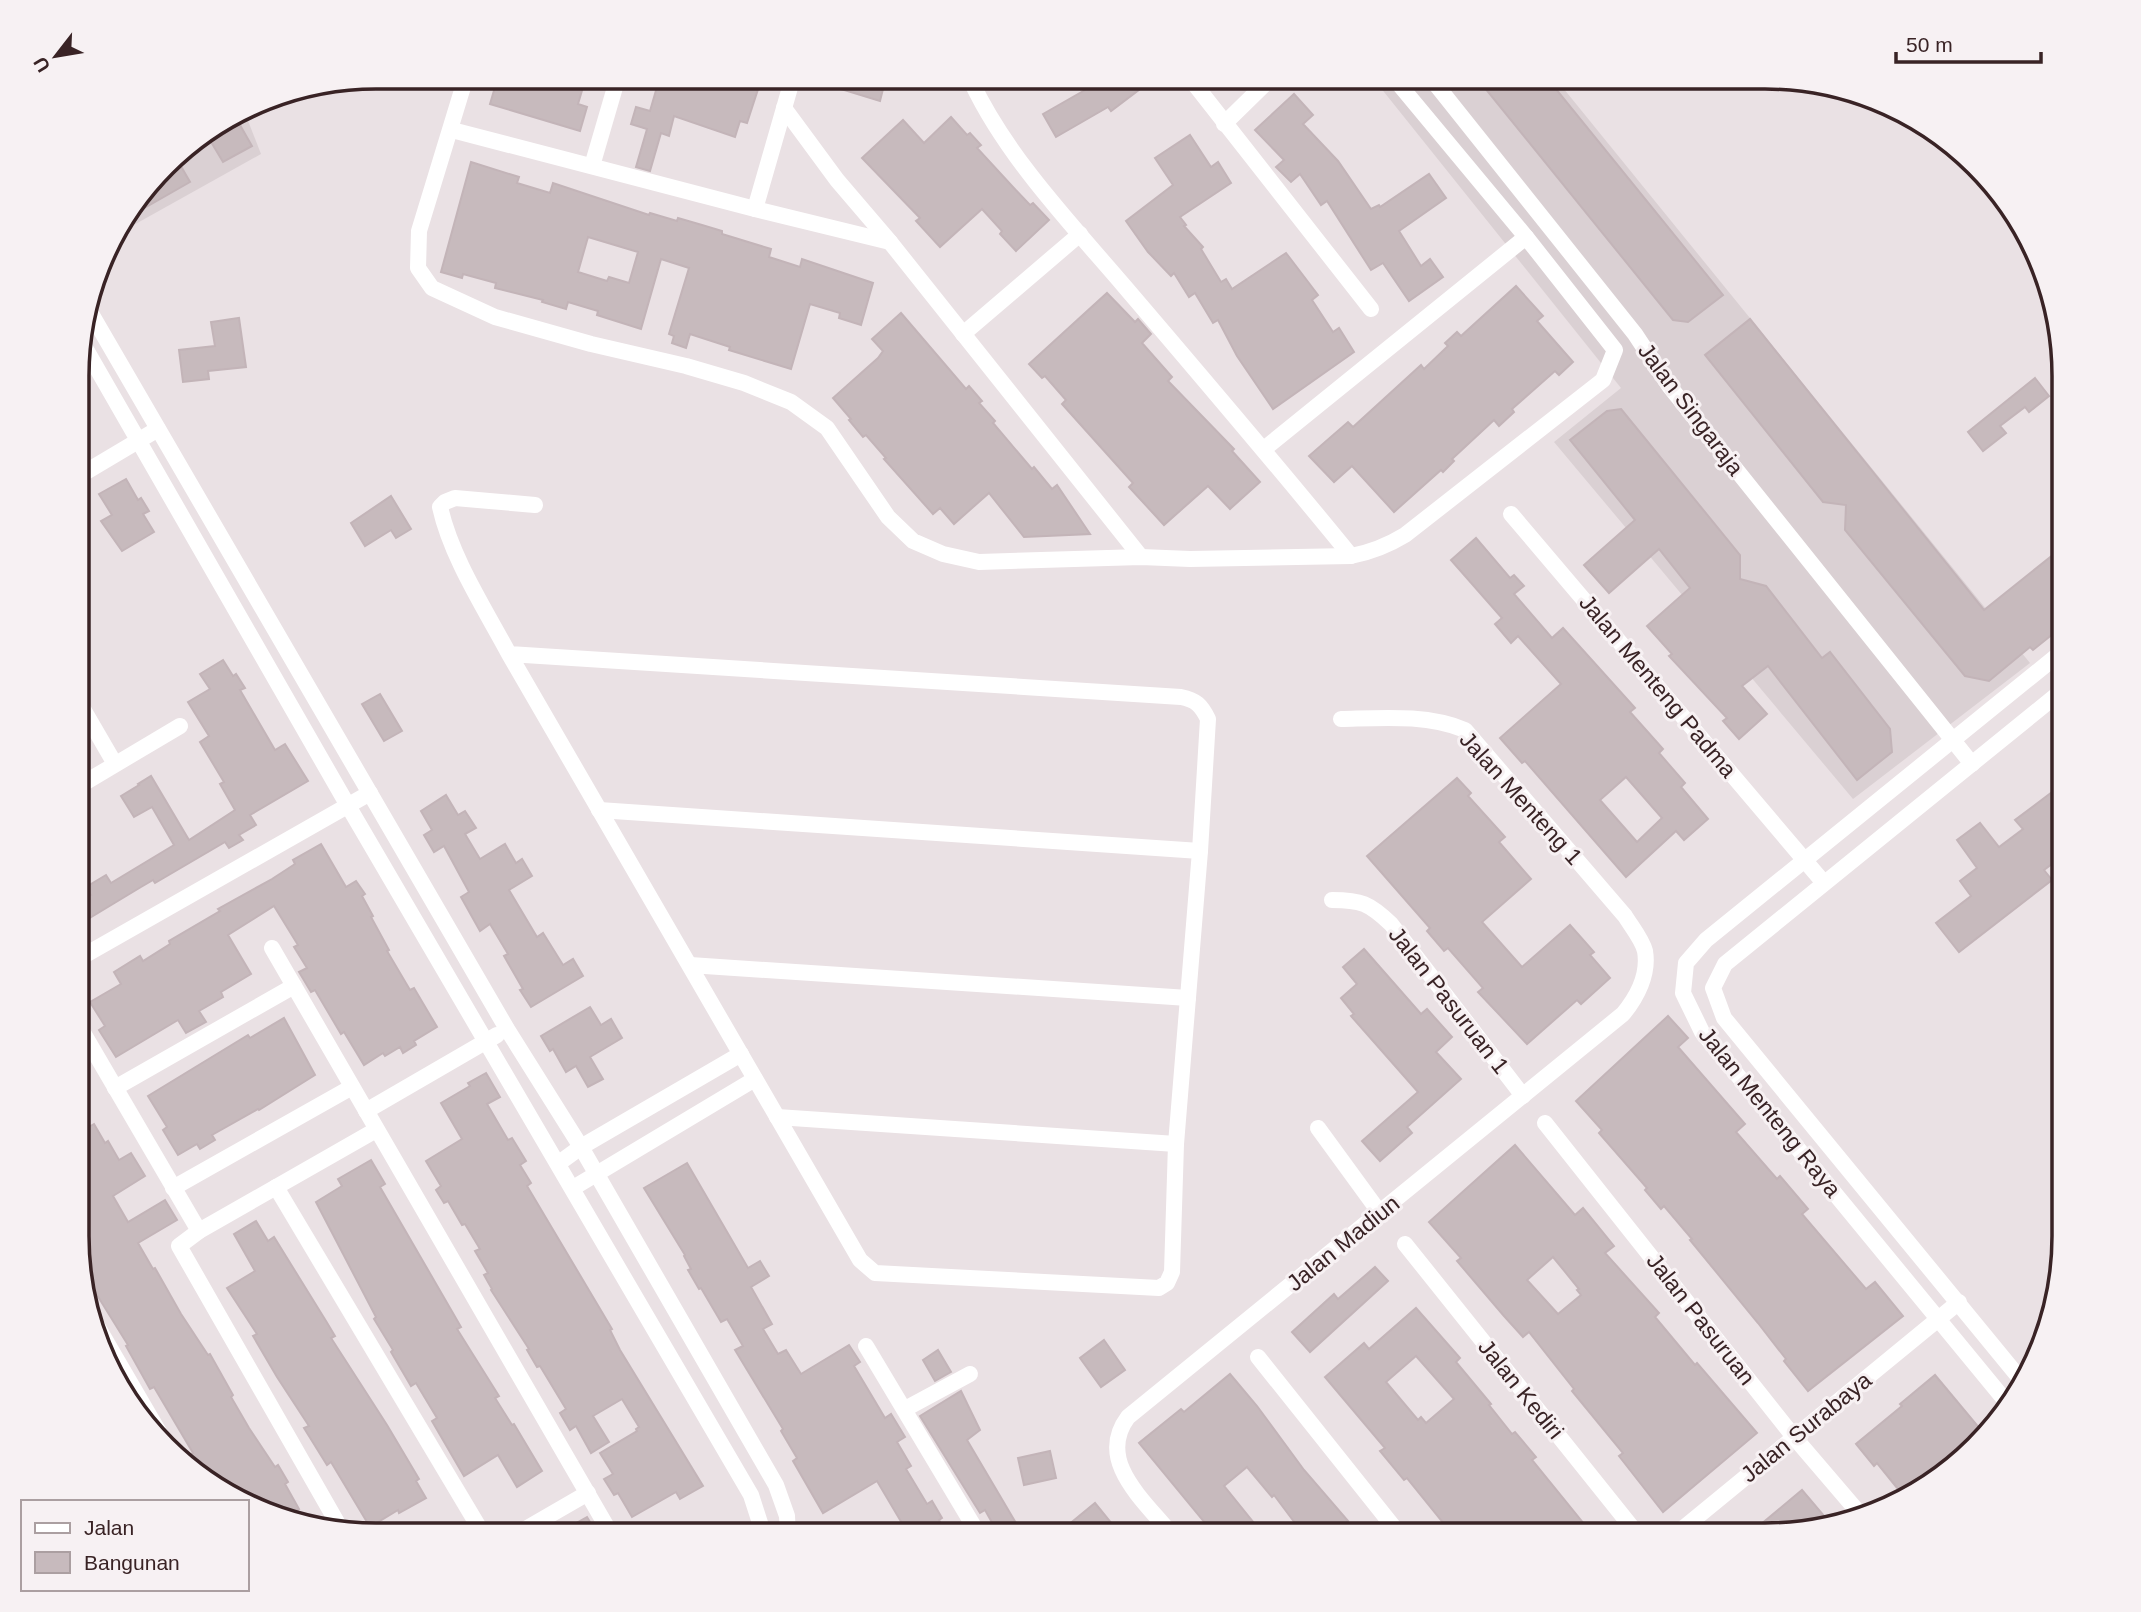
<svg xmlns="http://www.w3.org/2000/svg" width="2141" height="1612" font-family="Helvetica,sans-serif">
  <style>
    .built { fill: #dad0d3 }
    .building { fill: #c7babd; stroke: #c3b4b8; stroke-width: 2; fill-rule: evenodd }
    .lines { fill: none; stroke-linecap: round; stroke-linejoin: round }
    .street { stroke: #fff; stroke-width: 16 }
    .labels { text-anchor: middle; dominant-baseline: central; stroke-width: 6; stroke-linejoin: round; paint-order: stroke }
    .street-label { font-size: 23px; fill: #392325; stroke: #f7f1f3 }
    .rim { fill: none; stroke: #392325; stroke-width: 3.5 }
  </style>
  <rect width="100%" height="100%" fill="#eae1e4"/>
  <g class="built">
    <path d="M1372,77L1555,78L2030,663L1853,799L1554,442L1621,388Z"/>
    <path d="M245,113L261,154L114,236L117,227L179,151Z"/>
  </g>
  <g class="building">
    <path d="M498,77H586L578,104L587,107L580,131L490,104Z"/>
    <path d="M668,77H697L723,85L725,77H762L747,123L740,121L735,137L674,116L669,136L661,133L650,171L636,167L647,129L631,124L636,107L650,111L657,87L664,89Z"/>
    <path d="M816,77H886L880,101L815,81Z"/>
    <path d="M1086,77H1156L1111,111L1108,107L1056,137L1043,114L1092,86Z"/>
    <path d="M1476,77L1547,78L1723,295L1688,322L1673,320Z"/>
    <path d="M1294,94L1313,115L1303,124L1338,161L1371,209L1379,205L1380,207L1429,174L1446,198L1399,231L1421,266L1430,259L1443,277L1409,301L1383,263L1371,270L1327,201L1321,205L1300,174L1291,182L1276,167L1284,160L1255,130Z"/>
    <path d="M951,117L967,135L970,133L981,145L977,148L1012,186L1030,205L1033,203L1049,220L1016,251L1000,234L1002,231L982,209L940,247L916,221L920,218L862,158L903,120L924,143Z"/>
    <path d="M236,118L252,146L223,162L207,135Z"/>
    <path d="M1190,135L1211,167L1218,162L1231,183L1180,217L1186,225L1184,226L1203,247L1201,249L1221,282L1226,279L1232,289L1286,253L1318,295L1312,300L1333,332L1339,328L1354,352L1273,409L1237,356L1218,320L1213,323L1195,293L1189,297L1174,273L1171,276L1148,252L1126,221L1173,185L1155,158Z"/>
    <path d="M175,156L190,182L125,219L124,218Z"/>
    <path d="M471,162L519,177L517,183L550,193L553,183L649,215L650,213L677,221L678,218L702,225L722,231V234L771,249L769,257L800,267L802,259L873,283L861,325L839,318L840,313L810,304L791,369L729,350L730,347L690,334L686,348L672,343L674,336L669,334L689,268L661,259L641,329L597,315L598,311L568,302L566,309L542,302L543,300L495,288L496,283L463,274L462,278L441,272ZM588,237L638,252L629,283L609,277L607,281L578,272Z"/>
    <path d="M1516,286L1543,316L1537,321L1573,362L1559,375L1555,371L1512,409L1514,412L1499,426L1494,420L1452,459L1454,461L1443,472L1441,470L1394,512L1352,466L1334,482L1309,456L1348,422L1353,427L1421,365L1424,369L1448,346L1445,343L1457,332L1461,336Z"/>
    <path d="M1107,293L1135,322L1138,319L1151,334L1142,343L1172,377L1168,381L1234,449L1232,451L1260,482L1230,509L1208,486L1164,525L1129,487L1133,483L1062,404L1066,400L1045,376L1042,378L1029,364Z"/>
    <path d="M901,313L966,389L969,386L982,401L979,403L995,421L993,423L1032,469L1034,467L1052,489L1057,485L1090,534L1024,537L989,493L954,524L940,508L933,514L884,459L886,458L866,435L863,437L849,420L851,419L833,398L878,358L883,351L872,339Z"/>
    <path d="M239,318L246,367L208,371L209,379L183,382L179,350L215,346L211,322Z"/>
    <path d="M1750,319L1984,610L2064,546V625L2033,650L2030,647L1989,681L1965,676L1845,530L1846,505L1823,502L1705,355Z"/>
    <path d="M2035,378L2049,396L2029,412L2025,407L2000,426L2006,433L1983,451L1968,432Z"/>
    <path d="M1621,409L1740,555V579L1766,586L1822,658L1830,652L1890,729L1892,752L1857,780L1768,666L1742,686L1767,714L1739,739L1723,721L1727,718L1669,656L1672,654L1647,626L1690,588L1659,549L1609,593L1584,565L1635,520L1570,440L1607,411Z"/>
    <path d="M126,479L138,500L141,498L149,511L143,514L154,532L122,551L101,521L112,515L99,494Z"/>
    <path d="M391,496L411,529L396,538L391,530L365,546L351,523Z"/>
    <path d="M1476,538L1510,578L1514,575L1524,586L1514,594L1552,638L1563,628L1635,708L1630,712L1663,749L1659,753L1685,783L1681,787L1708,819L1684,840L1676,831L1626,877L1525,761L1522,763L1500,738L1561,684L1518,636L1511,643L1495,624L1502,618L1451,560ZM1626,777L1662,818L1637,842L1600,800Z"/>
    <path d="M223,660L233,676L236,674L245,688L240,690L275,750L285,744L308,781L250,815L256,825L239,835L243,840L229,848L225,842L155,883L153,880L141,887L78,925V903L91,895L86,887L106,875L111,883L174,845L152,807L134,817L121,796L139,785L138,784L151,776L189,840L235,810L220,784L224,782L200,742L209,736L188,702L210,689L200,674Z"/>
    <path d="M380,694L402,731L384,741L362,704Z"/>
    <path d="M1457,778L1471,793L1468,796L1505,837L1499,842L1531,879L1482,922L1522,967L1570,925L1594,952L1590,955L1610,978L1581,1004L1577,1000L1527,1044L1478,992L1483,988L1448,948L1444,951L1427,931L1430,928L1367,856Z"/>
    <path d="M2064,783V855L2044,870L2052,880L1959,952L1936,923L1971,896L1960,881L1977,868L1957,840L1980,823L1999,847L2023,829L2015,820Z"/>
    <path d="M446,795L458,815L465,811L476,828L465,834L480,859L505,844L516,863L522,859L532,876L509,890L537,937L543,933L563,965L573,959L583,976L531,1007L520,990L523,989L504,956L508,954L490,924L480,931L461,897L469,892L444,846L434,852L424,835L432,830L421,811Z"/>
    <path d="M321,844L346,887L356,881L365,894L362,896L373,916L371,917L389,950L387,951L410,990L414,988L437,1027L414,1041L416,1045L403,1053L400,1047L385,1056L383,1053L364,1065L344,1032L341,1034L315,990L311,992L299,972L307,968L294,947L298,945L274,906L228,935L251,974L221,992L223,997L199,1011L206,1022L186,1033L178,1020L116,1057L99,1030L105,1026L90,1002L121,984L114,972L140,956L143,961L170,944L169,941L220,911L218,909L272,879L295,864L293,860Z"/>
    <path d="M1364,949L1421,1014L1427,1009L1452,1037L1436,1052L1461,1079L1407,1127L1412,1133L1380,1161L1362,1141L1418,1092L1351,1016L1354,1014L1341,998L1357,984L1343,967Z"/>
    <path d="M590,1007L601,1025L611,1019L622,1038L590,1057L603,1079L588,1087L576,1066L566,1072L553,1049L550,1051L541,1036Z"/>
    <path d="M1668,1016L1688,1038L1678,1047L1745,1124L1736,1132L1777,1179L1780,1176L1808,1209L1802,1214L1866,1289L1875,1282L1903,1316L1808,1391L1784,1361L1786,1359L1758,1323L1690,1240L1692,1239L1664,1206L1661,1209L1645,1190L1647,1188L1599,1133L1602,1130L1576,1101Z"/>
    <path d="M284,1018L315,1075L259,1110L258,1109L212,1135L215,1140L200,1149L197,1144L178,1155L163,1130L167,1127L148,1096L248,1035L250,1038Z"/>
    <path d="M486,1073L500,1097L487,1104L508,1140L512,1138L526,1161L520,1165L531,1183L527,1186L612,1329L610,1330L620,1350L703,1486L680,1499L676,1492L632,1517L618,1493L614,1495L604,1479L613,1474L600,1453L637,1431L636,1429L639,1427L622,1399L593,1416L609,1442L591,1453L576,1426L570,1430L560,1413L566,1409L540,1366L537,1367L527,1350L529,1349L491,1290L492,1289L484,1275L488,1273L475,1251L480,1249L465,1224L462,1225L448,1201L444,1203L436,1190L441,1186L426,1161L462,1139L441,1103L470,1086L468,1083Z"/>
    <path d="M94,1124L105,1143L108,1141L119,1160L131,1153L145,1176L113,1196L128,1222L165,1200L177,1220L138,1243L153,1269L155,1268L181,1314L208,1355L210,1354L233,1395L231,1397L249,1428L275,1467L278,1465L288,1482L285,1484L299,1509L297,1510L304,1522L262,1512L194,1471L186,1457L193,1453L154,1387L150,1389L126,1346L128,1345L84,1274L89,1270L78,1251V1133Z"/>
    <path d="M1515,1145L1575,1215L1583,1208L1614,1246L1605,1253L1659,1313L1655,1317L1695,1365L1697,1363L1757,1433L1663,1512L1619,1456L1623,1453L1572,1391L1574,1389L1529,1332L1523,1337L1504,1316L1457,1261L1461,1258L1429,1222ZM1553,1257L1579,1289L1577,1290L1581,1295L1558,1314L1527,1280Z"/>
    <path d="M371,1160L385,1184L380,1187L461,1327L457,1329L499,1396L495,1398L512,1425L514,1424L542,1471L517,1487L498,1455L464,1476L432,1421L437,1418L416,1383L411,1386L391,1352L393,1350L374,1319L376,1317L316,1202L342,1186L338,1179Z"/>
    <path d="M687,1163L748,1268L760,1261L769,1276L751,1287L772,1324L763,1329L778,1354L786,1350L801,1374L849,1345L860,1362L854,1366L885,1418L891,1414L905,1437L897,1442L911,1466L906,1469L927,1504L932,1501L942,1518L939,1520L947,1535H909L877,1481L823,1513L793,1461L797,1458L781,1431L783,1429L735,1350L743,1346L727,1319L721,1322L701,1288L699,1289L688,1270L691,1269L684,1256L685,1255L644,1188Z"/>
    <path d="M256,1221L268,1241L274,1237L326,1321L335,1336L331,1338L387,1425L419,1479L416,1481L426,1498L399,1513L398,1510L370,1527L331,1462L327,1465L304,1428L309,1426L277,1377L253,1336L257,1334L227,1288L255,1271L234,1234Z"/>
    <path d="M1375,1267L1388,1281L1310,1352L1292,1332L1334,1294L1338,1299Z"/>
    <path d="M1416,1308L1460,1358L1456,1362L1491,1404L1489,1405L1512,1434L1515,1432L1536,1457L1532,1460L1593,1535H1453L1407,1478L1404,1480L1380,1451L1385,1448L1325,1377L1364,1343L1369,1349ZM1416,1356L1454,1399L1426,1423L1421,1417L1418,1420L1386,1382Z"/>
    <path d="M1104,1340L1125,1370L1101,1387L1080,1358Z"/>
    <path d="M938,1350L951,1372L935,1381L923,1360Z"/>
    <path d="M1230,1374L1257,1406L1304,1470L1348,1521L1345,1524L1354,1535H1304L1274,1495L1272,1497L1247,1467L1224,1486L1258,1528L1250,1535H1215L1139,1443L1181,1409L1184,1412Z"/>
    <path d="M1935,1375L1986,1436L1950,1464L1946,1458L1902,1494L1877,1463L1874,1466L1856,1444L1902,1406L1900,1404Z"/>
    <path d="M961,1391L980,1430L967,1440L1023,1535H999L985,1510L980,1513L920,1416Z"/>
    <path d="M1050,1451L1056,1478L1024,1485L1018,1458Z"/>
    <path d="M1802,1490L1825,1517L1817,1523L1765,1535H1748Z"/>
    <path d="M1095,1503L1121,1535H1056Z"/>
    <path d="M587,1517L597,1534H557Z"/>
  </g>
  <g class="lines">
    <g class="street">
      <path d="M466,77L419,231L418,268L432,288L495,317L591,344L686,366L744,383L791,402L827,428L888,517L913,541L943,554L979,562L1141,557L1190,559L1351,556C1372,552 1387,546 1405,535L1603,380L1615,350L1526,237L1264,449"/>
      <path d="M972,77V83C1007,157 1072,225 1125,287C1201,376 1277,465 1351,556"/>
      <path d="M1189,77L1371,309"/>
      <path d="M1393,77L1526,237"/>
      <path d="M1430,77L1635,334L1670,387L1972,764"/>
      <path d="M784,108L837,180L890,242L1141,557"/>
      <path d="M1224,124L1272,77"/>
      <path d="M452,130L755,209L890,242"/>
      <path d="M592,166L618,77"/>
      <path d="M755,209L793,77"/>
      <path d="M89,310L507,1029L581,1147L776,1485L787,1516L788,1535"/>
      <path d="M963,334L1080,234"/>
      <path d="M80,339L347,804L751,1495L761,1526L760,1535"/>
      <path d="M79,476L158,429"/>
      <path d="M1511,514L1824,883"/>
      <path d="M509,654L1181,697C1196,700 1201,705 1208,719L1200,851L1176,1144L1172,1272L1167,1283L1159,1288L875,1273L860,1260L509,654C485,609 451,557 440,507L445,502L455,498L535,505"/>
      <path d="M79,702L115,764"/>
      <path d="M79,786L180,726"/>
      <path d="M599,810L1200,851"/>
      <path d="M1332,900C1361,900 1369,903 1391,924L1523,1096"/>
      <path d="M272,948L611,1534"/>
      <path d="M78,959L370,793"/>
      <path d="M690,965L1188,998"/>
      <path d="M78,1024L199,1231"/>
      <path d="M115,1088L294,986"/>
      <path d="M366,1111L497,1035"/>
      <path d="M777,1117L1176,1144"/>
      <path d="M1545,1123L1794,1437L1859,1513"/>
      <path d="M1318,1128L1380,1213"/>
      <path d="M559,1163L581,1147L741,1054"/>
      <path d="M276,1187L483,1534"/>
      <path d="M173,1188L352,1087"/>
      <path d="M573,1188L755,1079"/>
      <path d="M1405,1244L1638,1535"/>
      <path d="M96,1324L166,1444"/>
      <path d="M866,1346L979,1535"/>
      <path d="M1258,1357L1400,1535"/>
      <path d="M2022,1381L1724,1018L1713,988L1725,964L2064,689"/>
      <path d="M2008,1404L1702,1032L1683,993L1686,963L1706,940L2064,650"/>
      <path d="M905,1409L970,1374"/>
      <path d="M342,1531L179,1246L199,1231L376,1130"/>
      <path d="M517,1534L588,1493"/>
      <path d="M1172,1535C1145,1501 1095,1461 1128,1417L1623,1014C1637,997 1649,974 1645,951C1642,939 1631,926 1625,916L1465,730C1427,714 1382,718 1341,719"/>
      <path d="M1675,1535L1959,1302"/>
    </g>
  </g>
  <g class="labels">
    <g class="street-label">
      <text transform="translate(1691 409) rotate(53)">Jalan Singaraja</text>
      <text transform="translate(1658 686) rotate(50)">Jalan Menteng Padma</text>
      <text transform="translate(1521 798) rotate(48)">Jalan Menteng 1</text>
      <text transform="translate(1449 1000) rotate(52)">Jalan Pasuruan 1</text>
      <text transform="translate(1770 1112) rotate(51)">Jalan Menteng Raya</text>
      <text transform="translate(1343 1243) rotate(-39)">Jalan Madiun</text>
      <text transform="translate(1701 1319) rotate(52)">Jalan Pasuruan</text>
      <text transform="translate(1521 1389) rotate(51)">Jalan Kediri</text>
      <text transform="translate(1806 1427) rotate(-39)">Jalan Surabaya</text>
    </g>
  </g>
  <path d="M0 0H2141V1612H0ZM376 89H1765A287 287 0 0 1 2052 376V1236A287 287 0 0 1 1765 1523H376A287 287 0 0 1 89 1236V376A287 287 0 0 1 376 89Z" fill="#f7f1f3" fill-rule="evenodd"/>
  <path class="rim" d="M376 89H1765A287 287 0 0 1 2052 376V1236A287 287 0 0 1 1765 1523H376A287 287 0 0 1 89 1236V376A287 287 0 0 1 376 89Z"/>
  <rect x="21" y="1500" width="228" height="91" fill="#f7f1f3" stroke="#ab9fa1" stroke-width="2"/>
  <rect x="35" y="1523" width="35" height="10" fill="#ffffff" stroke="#ab9fa1" stroke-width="2"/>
  <text x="84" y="1535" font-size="21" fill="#392325">Jalan</text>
  <rect x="35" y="1552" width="35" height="21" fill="#c7babd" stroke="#ab9fa1" stroke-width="2"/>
  <text x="84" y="1570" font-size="21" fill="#392325">Bangunan</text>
  <g transform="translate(56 56) rotate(239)" stroke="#f7f1f3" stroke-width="5" paint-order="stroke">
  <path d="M0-5L12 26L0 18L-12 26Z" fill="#392325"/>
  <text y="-10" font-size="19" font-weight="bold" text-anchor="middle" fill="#392325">U</text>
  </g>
  <path d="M1896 52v10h145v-10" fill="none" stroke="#392325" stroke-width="3.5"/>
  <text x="1906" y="52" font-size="21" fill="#392325" stroke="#f7f1f3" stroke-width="5" paint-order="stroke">50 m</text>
</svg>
